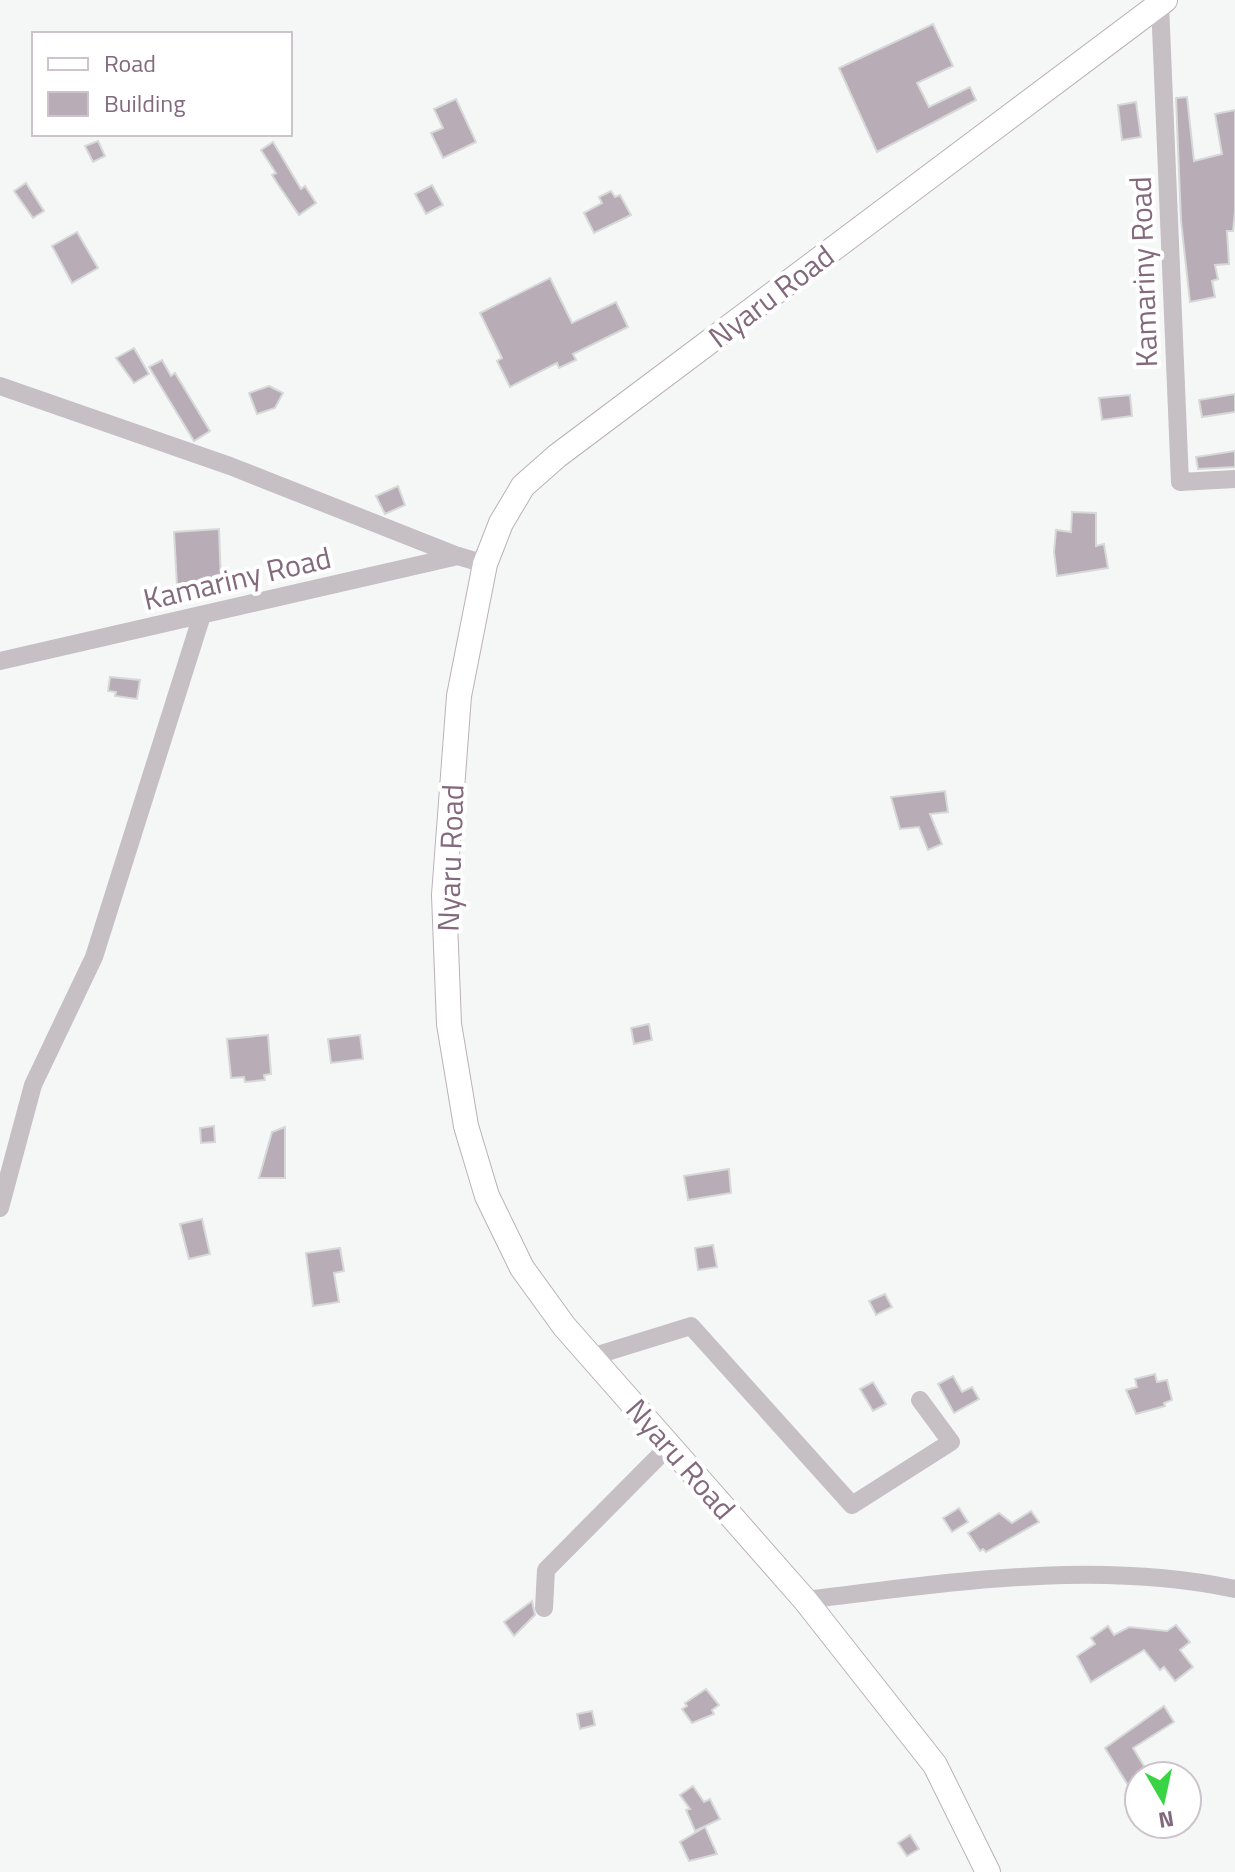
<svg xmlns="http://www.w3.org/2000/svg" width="1235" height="1872" font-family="'Titillium Web',sans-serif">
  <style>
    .building { fill: #b8adb6; stroke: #d7d9d9; stroke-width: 2 }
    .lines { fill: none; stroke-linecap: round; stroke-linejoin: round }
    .secondary-casing { stroke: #bbb1b8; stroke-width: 26 }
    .minor { stroke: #c6bfc4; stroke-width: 18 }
    .secondary { stroke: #fff; stroke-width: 24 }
    .labels { text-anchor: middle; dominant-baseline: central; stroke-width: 8; stroke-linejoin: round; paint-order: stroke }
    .street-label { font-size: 30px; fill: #83697c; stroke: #fff }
  </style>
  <rect width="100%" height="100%" fill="#f5f7f7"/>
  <g class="building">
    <path d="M933,24L953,66L917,83L929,107L970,87L976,100L877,152L839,68Z"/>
    <path d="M1187,97L1194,161L1222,154L1215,114L1235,110V211L1233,231H1227L1229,264L1215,265L1218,279L1212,281L1215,297L1190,302L1181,221L1176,98Z"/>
    <path d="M456,99L476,142L443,158L431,133L443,128L434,109Z"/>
    <path d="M1136,102L1141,137L1122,140L1118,105Z"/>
    <path d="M98,141L105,156L93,162L85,146Z"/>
    <path d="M273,142L301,189L305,186L316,203L299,215L279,186L272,175L276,173L261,150Z"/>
    <path d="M26,183L44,211L33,218L14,191Z"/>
    <path d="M432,185L443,205L426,214L415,194Z"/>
    <path d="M611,191L615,197L620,195L631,215L594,233L584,213L602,203L599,197Z"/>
    <path d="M77,232L98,268L72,283L52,246Z"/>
    <path d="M550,278L572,323L616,302L628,327L573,354L576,360L559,368L557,363L510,387L497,361L502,358L480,313Z"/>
    <path d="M134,348L149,374L134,383L116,358Z"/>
    <path d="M162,360L171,376L175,373L210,431L194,441L149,367Z"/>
    <path d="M269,386L283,393L275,408L257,414L249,393Z"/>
    <path d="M1235,394V412L1202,417L1199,400Z"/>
    <path d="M1130,395L1132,416L1102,420L1099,398Z"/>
    <path d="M1235,451V467L1198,469L1196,457Z"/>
    <path d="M398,486L405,505L385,514L376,496Z"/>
    <path d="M1072,512L1096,513V546L1104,544L1108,568L1057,576L1054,552L1056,530L1071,532Z"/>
    <path d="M219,529L221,584L177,586L174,532Z"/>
    <path d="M110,677L140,680L137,699L115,696L116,692L108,691Z"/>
    <path d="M945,791L948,812L930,814L942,844L928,850L919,827L900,829L891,797Z"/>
    <path d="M649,1024L652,1040L634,1044L631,1028Z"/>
    <path d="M268,1035L271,1074L264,1075L265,1080L245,1082L244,1077L231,1078L227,1039Z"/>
    <path d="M360,1035L363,1059L331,1063L328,1039Z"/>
    <path d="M214,1126L215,1142L201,1143L200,1128Z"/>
    <path d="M285,1127V1178H259L272,1132Z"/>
    <path d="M729,1169L731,1193L688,1200L684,1176Z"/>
    <path d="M202,1219L210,1254L189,1259L180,1224Z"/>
    <path d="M713,1245L717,1267L698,1270L695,1248Z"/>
    <path d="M340,1248L344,1271L334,1273L339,1302L313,1306L306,1253Z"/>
    <path d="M885,1294L892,1307L876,1315L869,1301Z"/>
    <path d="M1155,1374L1157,1382L1167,1380L1172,1400L1164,1403L1165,1406L1136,1414L1126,1390L1137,1387L1135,1379Z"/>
    <path d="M953,1376L962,1392L972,1387L979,1399L954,1413L938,1384Z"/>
    <path d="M873,1382L886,1404L873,1411L860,1389Z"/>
    <path d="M959,1508L968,1522L952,1532L943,1518Z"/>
    <path d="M1031,1511L1039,1522L986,1552L983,1549L980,1551L968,1533L999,1513L1012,1523Z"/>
    <path d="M532,1601L535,1615L514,1636L504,1622Z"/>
    <path d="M1176,1625L1190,1642L1180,1650L1193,1667L1175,1681L1164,1667L1160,1670L1144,1650L1091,1682L1077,1656L1095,1644L1091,1638L1108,1626L1114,1635L1129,1627L1167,1631Z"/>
    <path d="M706,1689L719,1705L712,1710L714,1714L692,1723L682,1709L687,1706L685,1703Z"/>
    <path d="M1164,1706L1174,1722L1133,1748L1150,1776H1139V1803L1105,1748Z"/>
    <path d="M592,1711L595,1725L580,1729L577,1714Z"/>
    <path d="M693,1786L704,1802L710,1799L720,1819L695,1831L686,1810L690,1809L680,1795Z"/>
    <path d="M705,1827L717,1854L689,1861L680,1842Z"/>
    <path d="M910,1835L919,1849L907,1856L898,1843Z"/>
  </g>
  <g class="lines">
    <defs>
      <path id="secondary" d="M988,1872L935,1765L805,1600L564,1326L522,1268L487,1196L466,1126L449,1024L444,895L459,696L485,564L501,523L523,486L557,456L1165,0"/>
    </defs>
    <use href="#secondary" class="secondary-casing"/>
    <g class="minor">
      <path d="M1160,4L1180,482L1235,479"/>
      <path d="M0,386L230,466L458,556"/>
      <path d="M0,661L458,556L485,564"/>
      <path d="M0,1208L33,1085L94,957L202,615"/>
      <path d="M591,1357L691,1326L852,1505L951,1442L920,1400"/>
      <path d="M805,1600C947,1583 1094,1559 1235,1589"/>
      <path d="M544,1608L546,1570L669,1446"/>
    </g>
    <use href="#secondary" class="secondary"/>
  </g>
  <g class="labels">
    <g class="street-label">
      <text transform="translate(1143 272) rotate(-92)">Kamariny Road</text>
      <text transform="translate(771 296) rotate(-37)">Nyaru Road</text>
      <text transform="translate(237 578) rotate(-13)">Kamariny Road</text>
      <text transform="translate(450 858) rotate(-88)">Nyaru Road</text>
      <text transform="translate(681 1459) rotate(49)">Nyaru Road</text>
    </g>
  </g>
  <rect x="32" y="32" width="260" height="104" fill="#ffffff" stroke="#cdc3cb" stroke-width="2"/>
  <rect x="48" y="58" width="40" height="12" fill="#ffffff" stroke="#cdc3cb" stroke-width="2"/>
  <text x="104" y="72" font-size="24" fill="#83697c">Road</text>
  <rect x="48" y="92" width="40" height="24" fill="#b8adb6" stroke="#cdc3cb" stroke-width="2"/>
  <text x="104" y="112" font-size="24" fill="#83697c">Building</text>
  <g transform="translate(1163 1800) rotate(171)"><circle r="38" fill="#ffffff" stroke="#cdc3cb" stroke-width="2"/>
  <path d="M0-6L14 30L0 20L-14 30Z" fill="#38d443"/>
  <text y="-12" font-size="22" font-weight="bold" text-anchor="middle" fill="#83697c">N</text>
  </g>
</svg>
